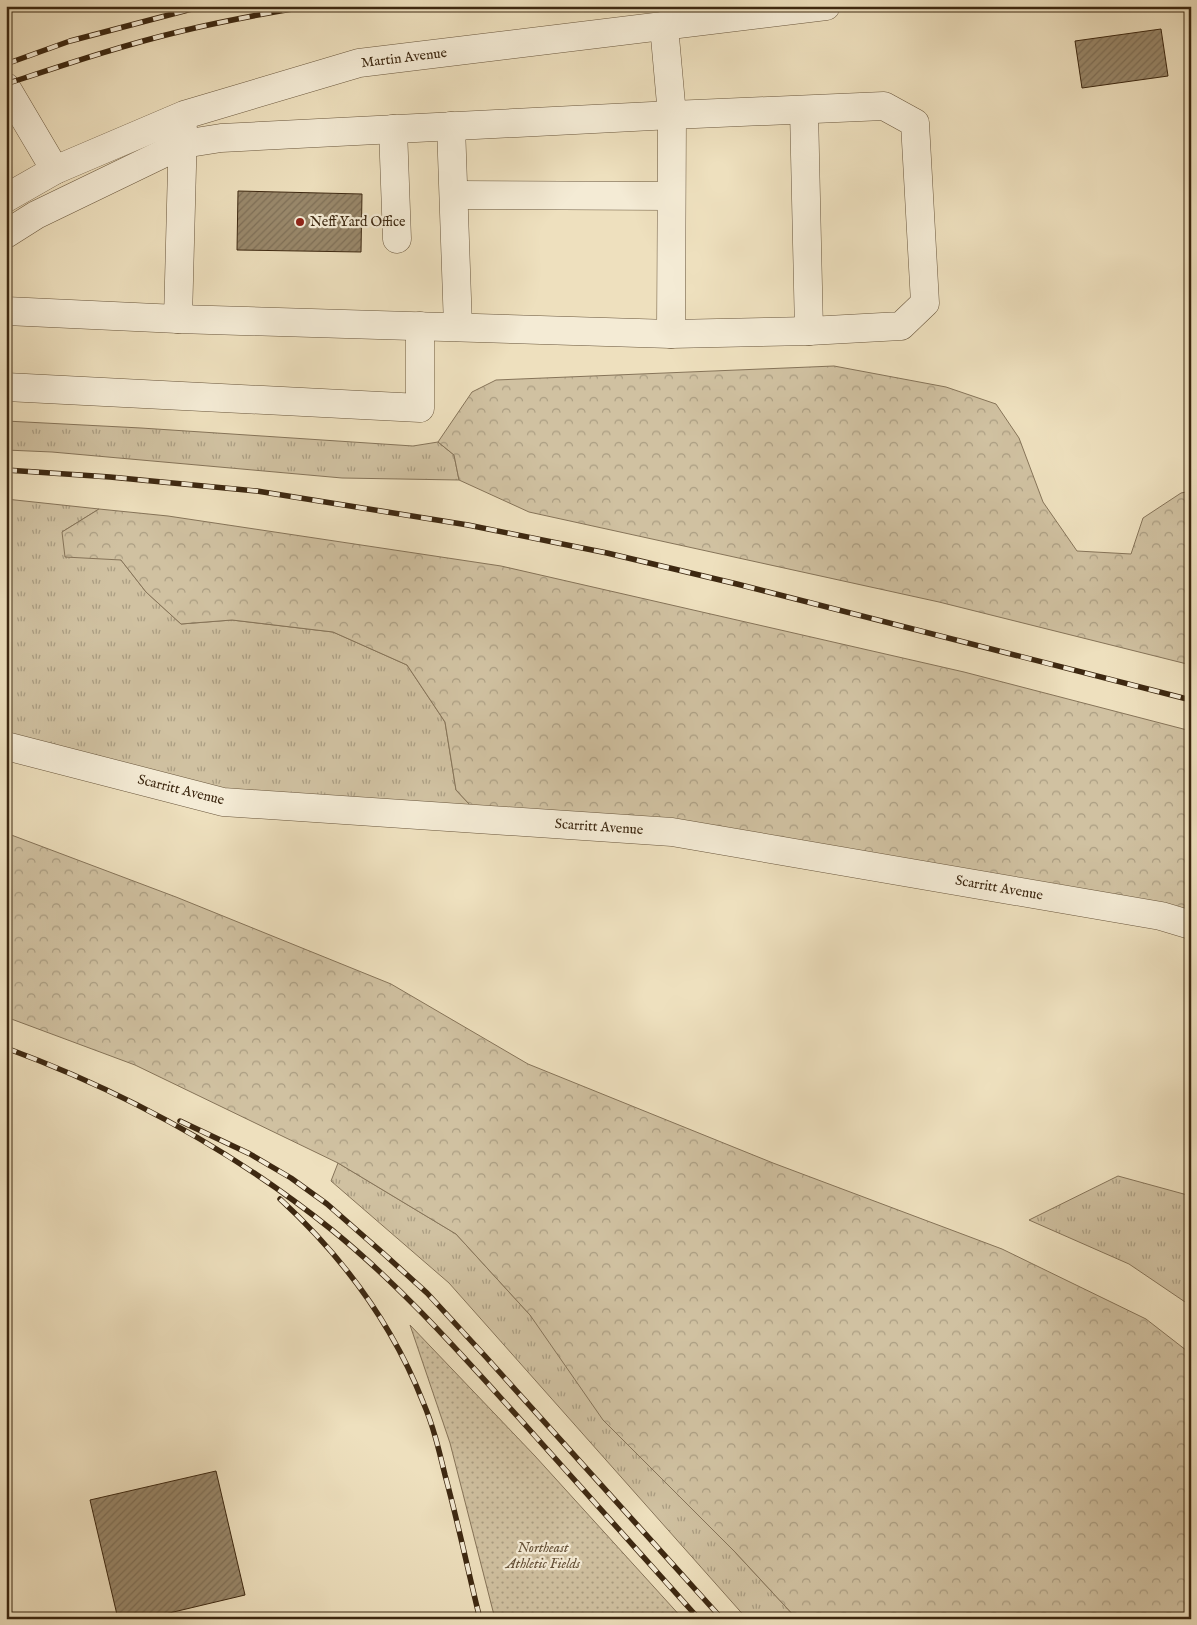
<svg xmlns="http://www.w3.org/2000/svg" width="1197" height="1625" font-family="'IM FELL English',serif">
  <style>
    .grass { fill: url(#grass-tufts); stroke: #867459 }
    .forest { fill: url(#forest-crowns); stroke: #867459 }
    .park { fill: url(#park-dots); stroke: #867459 }
    .building { fill: url(#building-hatch); stroke: #3d2811 }
    .lines { fill: none; stroke-linecap: round; stroke-linejoin: round }
    .minor-casing { stroke: #69563c; stroke-width: 29 }
    .minor { stroke: #f4ebd5; stroke-width: 28 }
    .rail-casing { stroke: #3d2811; stroke-width: 5.5 }
    .rail { stroke: #f4ebd5; stroke-width: 4; stroke-dasharray: 11; stroke-linecap: butt }
    .poi-dot { fill: #8f2418; stroke: #f4ebd5; stroke-width: 2 }
    .labels { text-anchor: middle; dominant-baseline: central; stroke-width: 4.5; stroke-linejoin: round; paint-order: stroke }
    .street-label { font-size: 14px; fill: #3d2811; stroke: #f4ebd5 }
    .poi-label { font-size: 14px; fill: #3d2811; stroke: #f4ebd5; text-anchor: start }
    .park-label { font-size: 14px; font-style: italic; fill: #624e35; stroke: #f4ebd5 }
  </style>
  <defs>
    <pattern id="grass-tufts" width="24" height="20" patternUnits="userSpaceOnUse" patternTransform="scale(1.25)"><rect width="24" height="20" fill="#d0c1a1"/><path d="M3 7l-1-3M5 7V3M7 7l1-3M15 17l-1-3M17 17v-4M19 17l1-3" fill="none" stroke="#aa9d82"/></pattern>
    <pattern id="forest-crowns" width="20" height="18" patternUnits="userSpaceOnUse" patternTransform="scale(1.25)"><rect width="20" height="18" fill="#d0c1a1"/><path d="M2 6a3 3 0 1 1 6 0M12 15a3 3 0 1 1 6 0" fill="none" stroke="#aa9d82"/></pattern>
    <pattern id="park-dots" width="8" height="8" patternUnits="userSpaceOnUse" patternTransform="scale(1.25)"><rect width="8" height="8" fill="#d0c1a1"/><path d="M2 2h.1M6 6h.1" fill="none" stroke="#aa9d82" stroke-width="1.8" stroke-linecap="round"/></pattern>
    <pattern id="building-hatch" width="6" height="6" patternUnits="userSpaceOnUse" patternTransform="scale(1.25)"><rect width="6" height="6" fill="#99886b"/><path d="M-1 1l2-2M0 6l6-6M5 7l2-2" fill="none" stroke="#7e6f57"/></pattern>
  </defs>
  <rect width="100%" height="100%" fill="#eee0be"/>
  <filter id="stains"><feTurbulence type="fractalNoise" baseFrequency=".004" numOctaves="4"/><feColorMatrix values="0 0 0 0 .2 0 0 0 0 .09 0 0 0 0 .02 0 0 0 .5 -.17"/></filter>
  <radialGradient id="worn" r=".72"><stop offset=".6" stop-color="#630" stop-opacity="0"/><stop offset="1" stop-color="#630" stop-opacity=".3"/></radialGradient>
  <g class="grass">
    <path d="M6,421L141,428L413,446L438,442L454,455L459,480L342,478L52,452L6,450Z"/>
    <path d="M6,499L99,509L62,532L121,560L146,592L181,624L232,620L333,632L407,665L445,722L456,790L485,821L304,813L6,733Z"/>
    <path d="M338,1163L456,1234L530,1315L735,1552L797,1619H747L449,1283L331,1181Z"/>
    <path d="M1118,1176L1191,1196V1306L1129,1264L1029,1220Z"/>
  </g>
  <g class="forest">
    <path d="M834,366L946,387L996,404L1019,438L1043,502L1077,551L1131,554L1143,518L1181,493L1191,491V665L939,602L529,512L459,480L454,455L438,442L472,392L496,380Z"/>
    <path d="M99,509L168,516L501,566L964,672L1191,731V936L755,841L485,821L456,790L445,722L407,665L333,632L232,620L181,624L146,592L121,560L65,557L62,532Z"/>
    <path d="M6,833L176,897L391,984L528,1064L773,1163L1002,1249L1146,1319L1191,1354V1619H797L735,1552L603,1420L530,1315L456,1234L338,1163L135,1065L6,1017Z"/>
  </g>
  <path class="park" d="M410,1325L535,1456L683,1619H495L450,1443Z"/>
  <g class="building">
    <path d="M1161,29L1168,76L1082,88L1075,41Z"/>
    <path d="M238,191L362,194L361,252L237,250Z"/>
    <path d="M216,1471L245,1595L144,1619H118L90,1500Z"/>
  </g>
  <g class="lines">
    <defs>
      <g id="minor">
        <path d="M664,26L672,115L671,334"/>
        <path d="M6,87L55,170"/>
        <path d="M804,110L809,331"/>
        <path d="M451,126L458,327"/>
        <path d="M393,129L397,239"/>
        <path d="M454,195L671,196"/>
        <path d="M6,198L55,170L184,115L359,63L826,6"/>
        <path d="M6,234L36,215L183,144L221,138L672,115L884,106L915,123L925,303L901,326L809,331L671,334L178,319L6,311"/>
        <path d="M178,319L183,129"/>
        <path d="M6,387L420,408V326"/>
        <path d="M6,746L223,802L672,832L1161,916L1191,925"/>
      </g>
    </defs>
    <use href="#minor" class="minor-casing"/>
    <use href="#minor" class="minor"/>
    <defs>
      <g id="rail">
        <path d="M6,64L70,41L203,6"/>
        <path d="M6,84C64,65 123,45 182,31C224,21 267,13 310,6"/>
        <path d="M6,470L110,477L257,491L468,525L607,553L737,584L1191,700"/>
        <path d="M6,1048C123,1091 235,1152 332,1230C401,1286 460,1353 519,1418C579,1485 639,1552 699,1619"/>
        <path d="M180,1121L250,1154L291,1178L327,1204L384,1254L427,1293L485,1356L722,1619"/>
        <path d="M280,1199C342,1256 392,1323 423,1402C433,1425 439,1450 445,1475C458,1522 468,1571 480,1619"/>
      </g>
    </defs>
    <use href="#rail" class="rail-casing"/>
    <use href="#rail" class="rail"/>
  </g>
  <circle class="poi-dot" cx="300" cy="222" r="5"/>
  <g class="labels">
    <g class="street-label">
      <text transform="translate(404 58) rotate(-7)">Martin Avenue</text>
      <text transform="translate(181 790) rotate(14)">Scarritt Avenue</text>
      <text transform="translate(599 827) rotate(4)">Scarritt Avenue</text>
      <text transform="translate(999 888) rotate(10)">Scarritt Avenue</text>
    </g>
    <g class="poi-label">
      <text x="310" y="222">Neff Yard Office</text>
    </g>
    <g class="park-label">
      <text x="543" y="1548">Northeast<tspan x="543" dy="16">Athletic Fields</tspan></text>
    </g>
  </g>
  <rect width="1197" height="1625" fill="none" stroke="#eee0be" stroke-width="25"/>
  <rect x="8" y="8" width="1182" height="1610" fill="none" stroke="#3d2811" stroke-width="2.5"/>
  <rect x="12" y="12" width="1172" height="1600" fill="none" stroke="#3d2811"/>
  <rect width="100%" height="100%" filter="url(#stains)"/>
  <rect width="100%" height="100%" fill="url(#worn)"/>
</svg>
